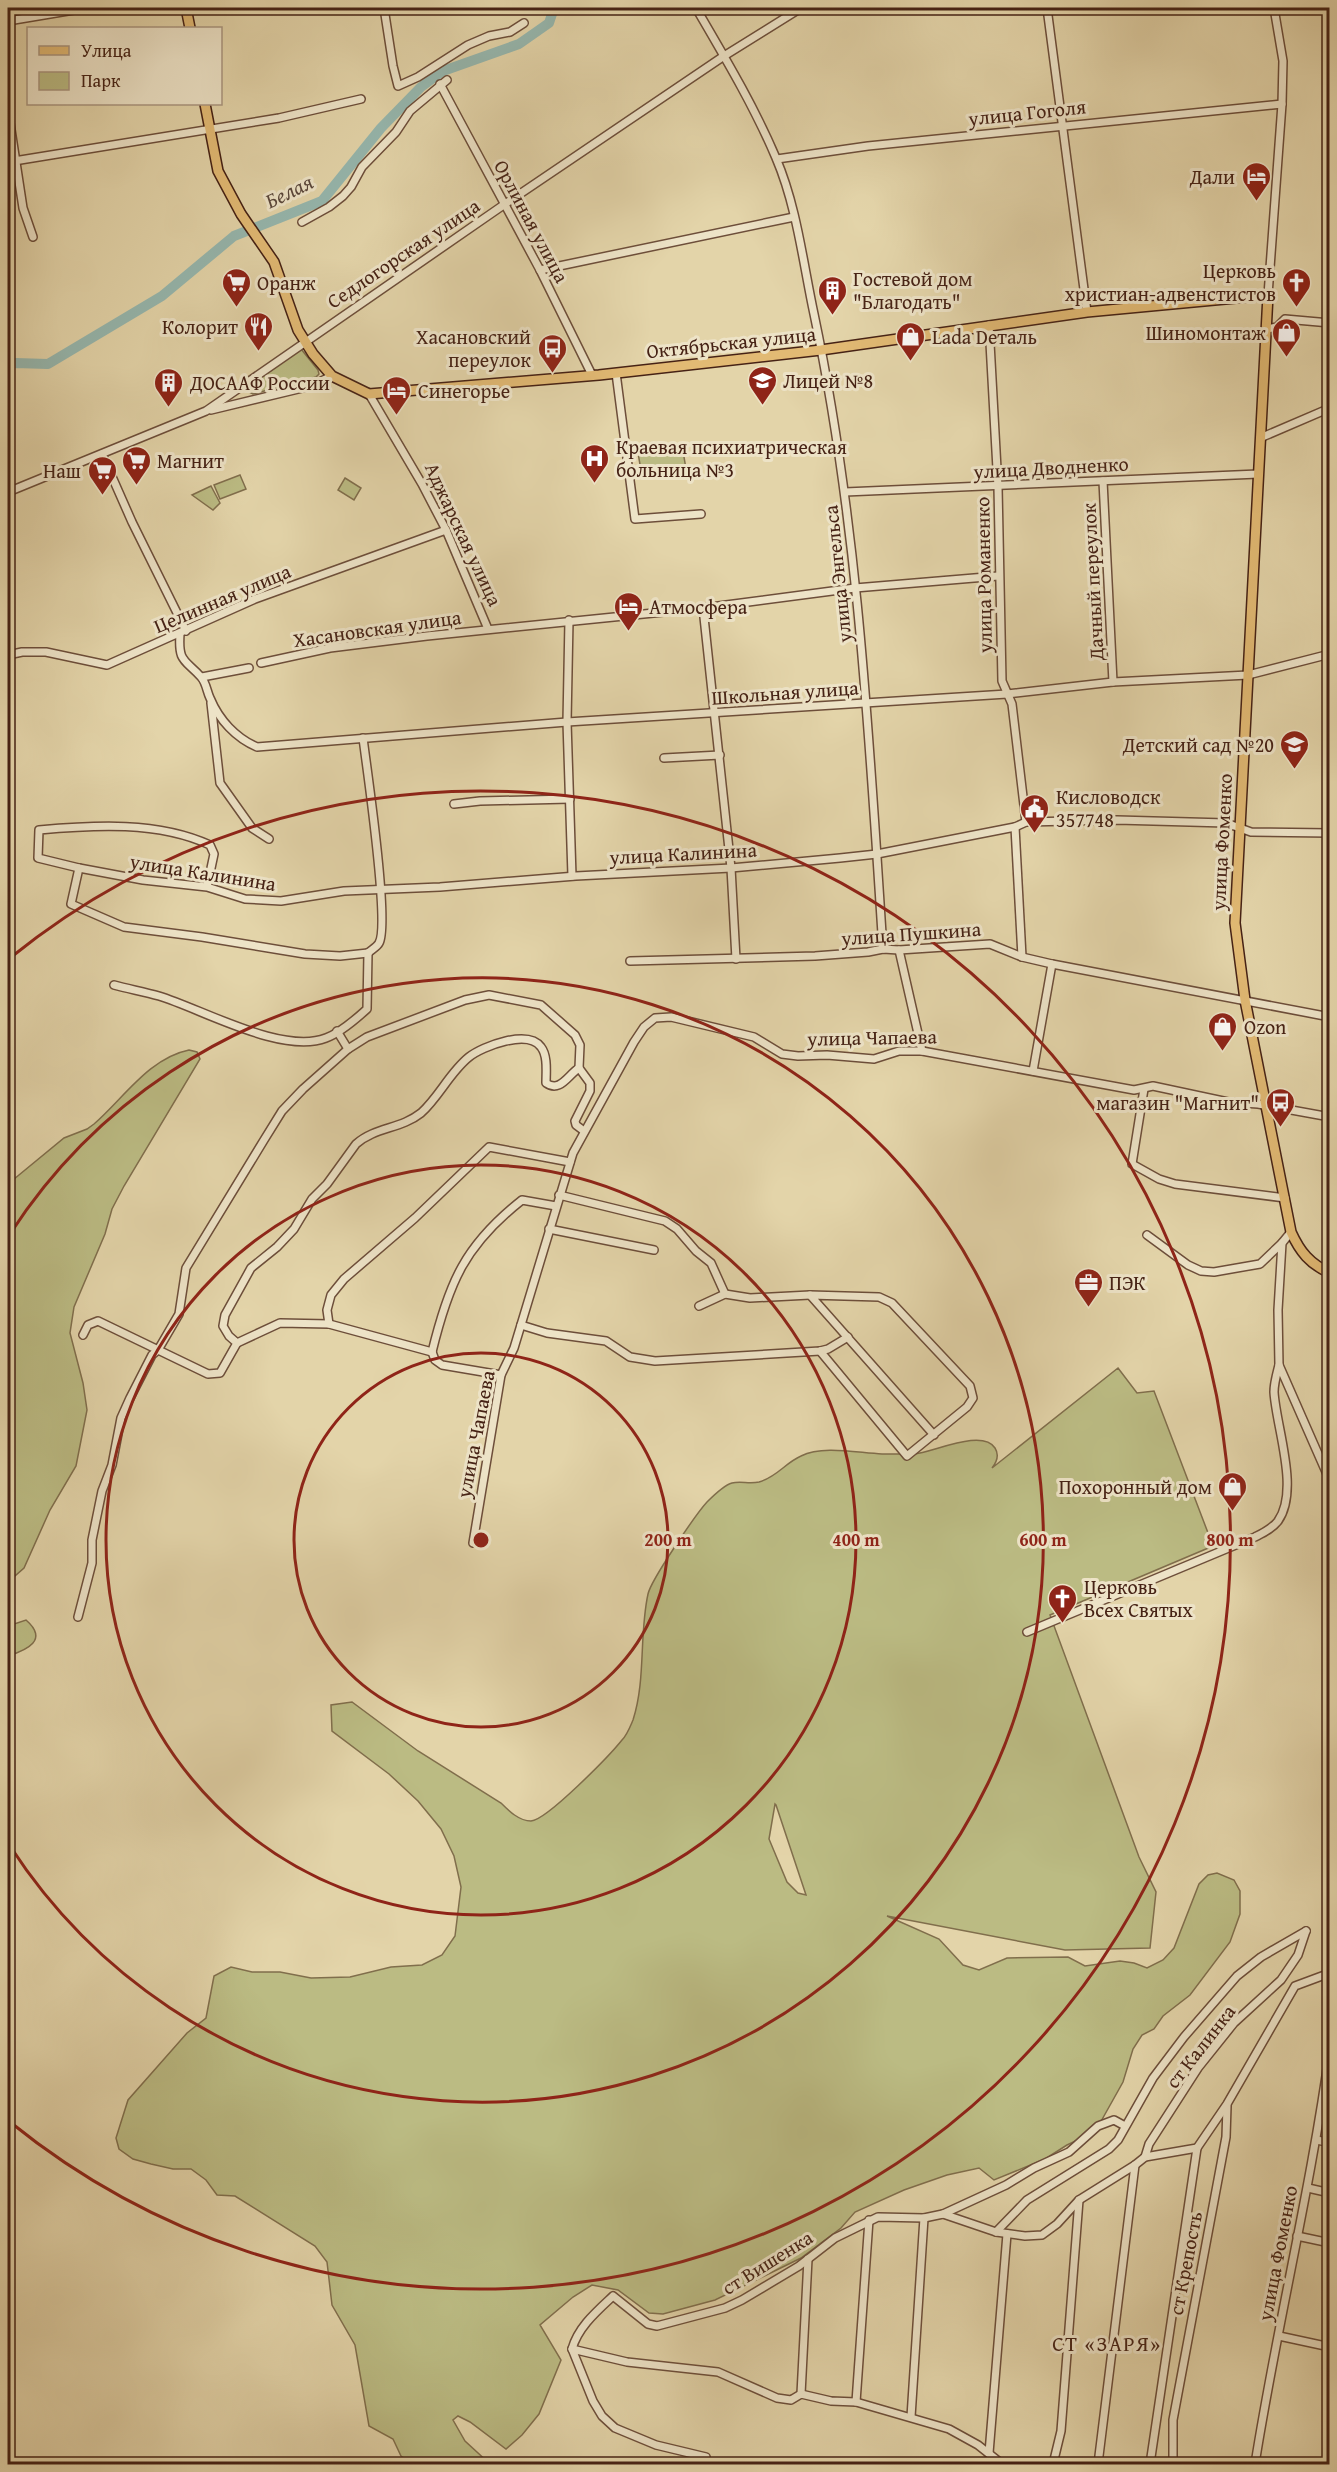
<svg xmlns="http://www.w3.org/2000/svg" width="1337" height="2472" font-family="'Gentium Book Plus',serif">
  <style>
    .green { fill: #bbbb83; stroke: #806e4c; stroke-width: 1.5; fill-rule: evenodd }
    .lines { fill: none; stroke-linecap: round; stroke-linejoin: round }
    .river { stroke: #96b7ae; stroke-width: 10 }
    .minor-casing { stroke: #6d4e3a; stroke-width: 10 }
    .major-casing { stroke: #462215; stroke-width: 12 }
    .minor { stroke: #ede3c7; stroke-width: 7 }
    .major { stroke: #e2ba74; stroke-width: 9 }
    .ring { fill: none; stroke: #8f2418; stroke-width: 3 }
    .labels { text-anchor: middle; dominant-baseline: central; stroke-width: 6; stroke-linejoin: round; paint-order: stroke }
    .street-label { font-size: 20px; fill: #462215; stroke: #ede3c7 }
    .poi-label { font-size: 20px; fill: #462215; stroke: #ede3c7; text-anchor: start }
    .water-label { font-size: 21px; font-style: italic; fill: #5a473b; stroke: #ede3c7 }
    .neighbourhood-label { font-size: 21px; letter-spacing: 1.5px; fill: #462215; stroke: #ede3c7 }
    .centre { fill: #8f2418; stroke: #ede3c7; stroke-width: 3 }
    .ring-label { font-size: 18px; text-anchor: middle; font-weight: bold; fill: #8f2418; stroke: #ede3c7; stroke-width: 6; stroke-linejoin: round; paint-order: stroke }
  </style>
  <rect width="100%" height="100%" fill="#e3d4a9"/>
  <filter id="stains"><feTurbulence type="fractalNoise" baseFrequency=".00333" numOctaves="4"/><feColorMatrix values="0 0 0 0 .2 0 0 0 0 .09 0 0 0 0 .02 0 0 0 .5 -.17"/></filter>
  <radialGradient id="worn" r=".72"><stop offset=".6" stop-color="#630" stop-opacity="0"/><stop offset="1" stop-color="#630" stop-opacity=".3"/></radialGradient>
  <g class="green">
    <path d="M301,349L318,370L319,374L316,377L253,394L249,392V386Z"/>
    <path d="M682,445L686,469L642,476L638,453Z"/>
    <path d="M240,475L246,489L220,499L214,485Z"/>
    <path d="M345,478L361,488L354,500L338,490Z"/>
    <path d="M211,486L220,503L213,510L192,495Z"/>
    <path d="M189,1050L197,1052L200,1059L124,1186L112,1209L105,1234L74,1307L70,1333L83,1383L87,1410L76,1466L50,1510L24,1568L8,1582V1184L64,1138L87,1129L94,1124C123,1099 149,1058 189,1050Z"/>
    <path d="M1118,1368L1137,1393L1154,1391L1213,1546L1050,1615L1139,1857L1156,1892L1150,1948L1065,1950L887,1916L939,1939L963,1965L979,1970L1007,1958L1068,1957L1085,1966L1120,1961L1134,1963L1147,1968L1163,1960L1174,1948L1199,1884L1208,1875L1217,1873L1234,1880L1240,1891V1914L1230,1942L1190,1995L1163,2016L1154,2029L1142,2035L1133,2049L1123,2082L1095,2132L1067,2145L1045,2159L994,2180L979,2168L947,2175L904,2190L855,2212L841,2228L801,2258L715,2300L663,2314L649,2313L618,2290L592,2285L573,2297L540,2325L561,2360L539,2414L522,2435L506,2449L470,2422L458,2416L453,2420L465,2441L490,2464H412L401,2456L393,2439L369,2426L355,2345L332,2305L327,2262L315,2246L235,2196L217,2195L206,2180L191,2169H173L151,2164L133,2159L119,2149L116,2138L128,2100L187,2033L206,2018L214,1976L231,1967L252,1972H280L311,1978L350,1977L391,1967L422,1965L442,1955L455,1936L461,1887L454,1856L441,1829L418,1801L389,1774L332,1731L331,1705L352,1702L418,1751L501,1803C509,1811 519,1821 531,1821C547,1820 610,1755 622,1740C627,1735 630,1727 633,1720C646,1680 639,1635 648,1594C651,1580 696,1514 707,1502C712,1497 725,1485 732,1483C740,1481 750,1484 759,1482C777,1477 785,1463 801,1456C823,1445 858,1453 882,1454C892,1454 903,1454 914,1454C932,1453 982,1428 995,1448C1000,1456 996,1463 992,1468ZM775,1804L776,1805L806,1895L798,1893L787,1882L769,1839Z"/>
    <path d="M26,1620C49,1640 27,1650 8,1656V1626Z"/>
  </g>
  <g class="lines">
    <path class="river" d="M8,366L15,363L48,364L162,296L234,236L322,201L381,128L421,87L443,71L519,44L549,23L554,8"/>
    <defs>
      <g id="minor">
        <path d="M384,8L393,66L398,86L418,77L468,45L489,36L510,32L524,23"/>
        <path d="M696,8C724,56 754,106 776,158C797,207 803,263 814,314C858,523 869,737 883,949"/>
        <path d="M1047,8L1087,312"/>
        <path d="M8,21L86,8"/>
        <path d="M440,84L540,270L592,375"/>
        <path d="M8,110L23,208L33,237"/>
        <path d="M777,159L868,146L1282,104"/>
        <path d="M8,162L279,118L361,99"/>
        <path d="M302,222L329,207L343,196L351,187L362,167L396,132L410,111L447,80"/>
        <path d="M540,270L794,217"/>
        <path d="M1268,295L1282,104L1283,61L1274,8"/>
        <path d="M989,325L998,487L1002,681L1012,704L1026,822"/>
        <path d="M1267,329L1277,327L1285,319L1330,323"/>
        <path d="M616,373L635,519L701,514"/>
        <path d="M369,394L422,484L446,530L488,629"/>
        <path d="M211,410L311,386L332,376"/>
        <path d="M1260,438L1330,408"/>
        <path d="M102,454L132,522L186,631"/>
        <path d="M1103,481L1113,682"/>
        <path d="M8,492L206,411L505,204L724,56L801,8"/>
        <path d="M845,492L1258,474"/>
        <path d="M703,608L731,868L736,959"/>
        <path d="M569,620L567,722L572,876"/>
        <path d="M180,634C178,663 185,659 201,677C206,682 207,692 210,698C219,720 236,738 257,747L567,722L1007,694L1113,682L1248,675L1330,654"/>
        <path d="M8,655L22,652H46L107,665L255,599L446,530"/>
        <path d="M261,663L330,648L427,636L703,608L855,588L998,576"/>
        <path d="M202,677L249,668"/>
        <path d="M211,703L220,783L252,828L269,839"/>
        <path d="M363,738C367,770 390,924 379,943C377,947 371,950 368,953"/>
        <path d="M664,758L720,755"/>
        <path d="M454,804L480,801L570,799"/>
        <path d="M1015,827L1022,957"/>
        <path d="M79,868L71,904L124,927L202,937L305,954L340,956L368,953"/>
        <path d="M207,887L214,854L210,845C158,821 94,825 39,830L38,858L79,868L143,880L207,887L245,899L281,901L344,891L440,887L576,876L731,868L840,858L877,854L1015,827L1026,822L1117,820L1226,823L1251,832L1330,833"/>
        <path d="M899,950L922,1051"/>
        <path d="M630,961L815,956L868,952L883,949L899,950L990,944L1022,957L1052,964L1330,1017"/>
        <path d="M114,985C129,989 145,992 159,996C202,1009 282,1055 326,1038C340,1033 356,1019 367,1009L368,953"/>
        <path d="M337,1031L348,1049"/>
        <path d="M1033,1071L1052,964"/>
        <path d="M1144,1089L1132,1164L1159,1179L1175,1184L1285,1198"/>
        <path d="M559,1195L665,1221L677,1229L696,1251L711,1263L725,1294"/>
        <path d="M549,1229L654,1250"/>
        <path d="M1291,1232L1282,1243L1278,1310L1279,1365L1330,1481"/>
        <path d="M1147,1235L1188,1265L1201,1271L1214,1272L1260,1264L1282,1243"/>
        <path d="M699,1306L725,1294L750,1298L810,1295"/>
        <path d="M329,1324L327,1310L331,1295L344,1279L415,1218L489,1147L570,1162"/>
        <path d="M521,1325L547,1333L606,1341L630,1357L655,1361L820,1351L828,1349L848,1337"/>
        <path d="M83,1335L88,1325L98,1321L208,1374L220,1373L237,1343L229,1336L223,1326L225,1315L251,1268L277,1247L294,1229L312,1199L327,1184L356,1144C375,1127 401,1129 421,1113C439,1097 450,1072 469,1057C483,1046 528,1029 541,1047C548,1056 546,1072 546,1083C560,1093 568,1075 579,1068"/>
        <path d="M237,1343L280,1323L329,1324L432,1352"/>
        <path d="M820,1351L907,1456L967,1407L973,1398L970,1386L892,1303L879,1297L810,1295L934,1435"/>
        <path d="M432,1352C449,1282 465,1245 522,1200L556,1206"/>
        <path d="M432,1352L435,1360L442,1365L501,1375"/>
        <path d="M473,1543L501,1375L514,1348L573,1153L634,1042L644,1027L655,1018L671,1017L754,1037L782,1054L798,1056L827,1055L874,1059L899,1051H922L1134,1090L1153,1086L1228,1102L1258,1104L1330,1117"/>
        <path d="M78,1617L92,1563V1540L102,1491L112,1465L121,1418L130,1398L152,1355L158,1350L179,1314L186,1268L264,1140L282,1111L303,1089L348,1049L367,1037L465,1000L489,995L541,1005L575,1035L580,1045L579,1068L590,1083V1091L575,1121L576,1125L584,1131"/>
        <path d="M1027,1632L1255,1537C1263,1533 1272,1529 1278,1521C1300,1490 1276,1427 1274,1392C1274,1383 1277,1373 1279,1365"/>
        <path d="M1317,2140L1330,2143"/>
        <path d="M1145,2157L1149,2144L1198,2068L1234,2023L1281,1980L1298,1955L1306,1931"/>
        <path d="M1308,2188L1330,2193"/>
        <path d="M943,2214L1006,2185L1034,2168L1069,2152L1098,2126L1114,2120L1125,2126"/>
        <path d="M996,2232L1027,2200L1109,2149L1118,2140L1153,2078L1184,2037L1237,1976L1261,1957L1306,1931"/>
        <path d="M1297,2236L1330,2243"/>
        <path d="M1279,2336L1330,2347"/>
        <path d="M572,2349L627,2362L718,2372L777,2398L791,2400L801,2394L831,2401L856,2402L949,2429L978,2445L1002,2464"/>
        <path d="M801,2394L808,2259"/>
        <path d="M856,2402L869,2220"/>
        <path d="M911,2417L924,2218"/>
        <path d="M989,2453L1007,2234"/>
        <path d="M706,2457L656,2445L615,2428L602,2416L593,2401L572,2349C578,2327 597,2311 613,2296L648,2324L657,2326L725,2308L742,2300L799,2266L835,2238L878,2217L924,2218L943,2214L996,2232L1025,2236L1042,2235L1057,2224L1079,2200L1135,2165L1145,2157L1197,2148L1227,2104L1295,1986L1330,1973"/>
        <path d="M1053,2464L1061,2431L1079,2200"/>
        <path d="M1098,2464L1135,2165"/>
        <path d="M1150,2464L1197,2148"/>
        <path d="M1173,2464V2420L1226,2137L1227,2106"/>
        <path d="M1255,2464C1277,2325 1311,2188 1330,2048"/>
      </g>
      <g id="major">
        <path d="M186,8L190,28"/>
        <path d="M205,104L218,171L241,214L274,262L298,330L313,354L332,376L369,394L599,375L821,350L1087,312L1268,295L1235,923L1245,1000L1291,1232C1300,1252 1310,1264 1330,1273"/>
      </g>
    </defs>
    <use href="#minor" class="minor-casing"/>
    <use href="#major" class="major-casing"/>
    <use href="#minor" class="minor"/>
    <use href="#major" class="major"/>
  </g>
  <g class="ring">
    <circle cx="481" cy="1540" r="187"/>
    <circle cx="481" cy="1540" r="375"/>
    <path d="M10 1234A562 562 0 1 1 10 1846"/>
    <path d="M10 958A749 749 0 1 1 10 2122"/>
  </g>
  <defs>
    <symbol id="hotel-pin" viewBox="-11 -11 22 30"><path d="M0 17L-7.5 6A9.5 9.5 0 1 1 7.5 6Z" fill="#8f2418" stroke="#ede3c7"/><path d="M-6-4.5h1.5V1H6V5H4.5V3h-9V5H-6ZM-4 0a1.8 1.8 0 1 1 3.6 0ZM.5 0V-2.5h3Q6-2.5 6 0Z" fill="#fff"/></symbol>
    <symbol id="supermarket-pin" viewBox="-11 -11 22 30"><path d="M0 17L-7.5 6A9.5 9.5 0 1 1 7.5 6Z" fill="#8f2418" stroke="#ede3c7"/><path d="M-6-5.5h2.5l.6 2H6L4.5 2H-2.5L-4.4-4H-6ZM-1.5 3.2a1.3 1.3 0 1 0 .1 0ZM3 3.2a1.3 1.3 0 1 0 .1 0Z" fill="#fff"/></symbol>
    <symbol id="church-pin" viewBox="-11 -11 22 30"><path d="M0 17L-7.5 6A9.5 9.5 0 1 1 7.5 6Z" fill="#8f2418" stroke="#ede3c7"/><path d="M-1.2-6h2.4v3.5h3.3v2.4h-3.3V6h-2.4V-.1h-3.3v-2.4h3.3Z" fill="#fff"/></symbol>
    <symbol id="building-pin" viewBox="-11 -11 22 30"><path d="M0 17L-7.5 6A9.5 9.5 0 1 1 7.5 6Z" fill="#8f2418" stroke="#ede3c7"/><path d="M-4-6H4V6H1V3H-1V6H-4ZM-2.5-4.3h1.7v1.8h-1.7ZM.8-4.3h1.7v1.8H.8ZM-2.5-1h1.7V.8h-1.7ZM.8-1h1.7V.8H.8Z" fill="#fff"/></symbol>
    <symbol id="restaurant-pin" viewBox="-11 -11 22 30"><path d="M0 17L-7.5 6A9.5 9.5 0 1 1 7.5 6Z" fill="#8f2418" stroke="#ede3c7"/><path d="M-5-6h1v4h1v-4h1v4h1v-4h1v5L-1.5 .5V6h-2V.5L-5-1ZM5-6V6H3V1.5H1.5Q1.5-4 5-6Z" fill="#fff"/></symbol>
    <symbol id="shop-pin" viewBox="-11 -11 22 30"><path d="M0 17L-7.5 6A9.5 9.5 0 1 1 7.5 6Z" fill="#8f2418" stroke="#ede3c7"/><path d="M-5-2.5h2.3a2.7 3.5 0 0 1 5.4 0H5L5.5 6h-11ZM-1.5-2.5h3a1.5 2.3 0 0 0-3 0Z" fill="#fff"/></symbol>
    <symbol id="bus-pin" viewBox="-11 -11 22 30"><path d="M0 17L-7.5 6A9.5 9.5 0 1 1 7.5 6Z" fill="#8f2418" stroke="#ede3c7"/><path d="M-5-6H5V4H4V6H2V4H-2V6H-4V4H-5ZM-3.5-4V0h7V-4ZM-3.5 1.2v1.5H-2V1.2ZM2 1.2v1.5H3.5V1.2Z" fill="#fff"/></symbol>
    <symbol id="school-pin" viewBox="-11 -11 22 30"><path d="M0 17L-7.5 6A9.5 9.5 0 1 1 7.5 6Z" fill="#8f2418" stroke="#ede3c7"/><path d="M0-5L7-2L0 1L-7-2ZM-4 1L0 2.5L4 1V4Q0 6-4 4Z" fill="#fff"/></symbol>
    <symbol id="hospital-pin" viewBox="-11 -11 22 30"><path d="M0 17L-7.5 6A9.5 9.5 0 1 1 7.5 6Z" fill="#8f2418" stroke="#ede3c7"/><path d="M-5-5h3v3.5h4V-5h3V5h-3V1.5h-4V5h-3Z" fill="#fff"/></symbol>
    <symbol id="civic-pin" viewBox="-11 -11 22 30"><path d="M0 17L-7.5 6A9.5 9.5 0 1 1 7.5 6Z" fill="#8f2418" stroke="#ede3c7"/><path d="M-.6-6.5H3V-4.5H.6V-3L4-1V1h2V6H-6V1h2V-1L-.6-3ZM-1.2 2.5V6h2.4V2.5Z" fill="#fff"/></symbol>
    <symbol id="office-pin" viewBox="-11 -11 22 30"><path d="M0 17L-7.5 6A9.5 9.5 0 1 1 7.5 6Z" fill="#8f2418" stroke="#ede3c7"/><path d="M-6-3h4V-5.5h4V-3h4V5H-6ZM-1-4.5V-3h2v-1.5ZM-6 0V1H6V0Z" fill="#fff"/></symbol>
  </defs>
  <g fill-rule="evenodd">
    <use href="#hotel-pin" x="1240" y="160" width="33" height="45"/>
    <use href="#supermarket-pin" x="220" y="266" width="33" height="45"/>
    <use href="#church-pin" x="1280" y="266" width="33" height="45"/>
    <use href="#building-pin" x="816" y="274" width="33" height="45"/>
    <use href="#restaurant-pin" x="242" y="310" width="33" height="45"/>
    <use href="#shop-pin" x="1270" y="316" width="33" height="45"/>
    <use href="#shop-pin" x="894" y="320" width="33" height="45"/>
    <use href="#bus-pin" x="536" y="332" width="33" height="45"/>
    <use href="#school-pin" x="746" y="364" width="33" height="45"/>
    <use href="#building-pin" x="152" y="366" width="33" height="45"/>
    <use href="#hotel-pin" x="380" y="374" width="33" height="45"/>
    <use href="#hospital-pin" x="578" y="442" width="33" height="45"/>
    <use href="#supermarket-pin" x="120" y="444" width="33" height="45"/>
    <use href="#supermarket-pin" x="86" y="454" width="33" height="45"/>
    <use href="#hotel-pin" x="612" y="590" width="33" height="45"/>
    <use href="#school-pin" x="1278" y="728" width="33" height="45"/>
    <use href="#civic-pin" x="1018" y="792" width="33" height="45"/>
    <use href="#shop-pin" x="1206" y="1010" width="33" height="45"/>
    <use href="#bus-pin" x="1264" y="1086" width="33" height="45"/>
    <use href="#office-pin" x="1072" y="1266" width="33" height="45"/>
    <use href="#shop-pin" x="1216" y="1470" width="33" height="45"/>
    <use href="#church-pin" x="1046" y="1582" width="33" height="45"/>
  </g>
  <g class="labels">
    <g class="street-label">
      <text transform="translate(1027 112) rotate(-6)">улица Гоголя</text>
      <text transform="translate(532 221) rotate(62)">Орлиная улица</text>
      <text transform="translate(403 253) rotate(-34)">Седлогорская улица</text>
      <text transform="translate(731 342) rotate(-6)">Октябрьская улица</text>
      <text transform="translate(1051 467) rotate(-3)">улица Дводненко</text>
      <text transform="translate(464 534) rotate(65)">Аджарская улица</text>
      <text transform="translate(837 574) rotate(-96)">улица Энгельса</text>
      <text transform="translate(983 575) rotate(-91)">улица Романенко</text>
      <text transform="translate(1092 582) rotate(-93)">Дачный переулок</text>
      <text transform="translate(222 598) rotate(-23)">Целинная улица</text>
      <text transform="translate(377 628) rotate(-8)">Хасановская улица</text>
      <text transform="translate(785 692) rotate(-4)">Школьная улица</text>
      <text transform="translate(1221 842) rotate(-87)">улица Фоменко</text>
      <text transform="translate(683 853) rotate(-3)">улица Калинина</text>
      <text transform="translate(203 872) rotate(9)">улица Калинина</text>
      <text transform="translate(911 933) rotate(-4)">улица Пушкина</text>
      <text transform="translate(872 1037) rotate(-1)">улица Чапаева</text>
      <text transform="translate(475 1434) rotate(-79)">улица Чапаева</text>
      <text transform="translate(1200 2046) rotate(-52)">ст Калинка</text>
      <text transform="translate(1277 2253) rotate(-79)">улица Фоменко</text>
      <text transform="translate(767 2262) rotate(-32)">ст Вишенка</text>
      <text transform="translate(1185 2263) rotate(-79)">ст Крепость</text>
    </g>
    <g class="poi-label">
      <text x="1235" y="176" text-anchor="end">Дали</text>
      <text x="1276" y="270" text-anchor="end">Церковь<tspan x="1276" dy="23">христиан-адвенстистов</tspan></text>
      <text x="853" y="278">Гостевой дом<tspan x="853" dy="23">"Благодать"</tspan></text>
      <text x="257" y="282">Оранж</text>
      <text x="238" y="326" text-anchor="end">Колорит</text>
      <text x="1266" y="332" text-anchor="end">Шиномонтаж</text>
      <text x="531" y="336" text-anchor="end">Хасановский<tspan x="531" dy="23">переулок</tspan></text>
      <text x="932" y="336">Lada Dеталь</text>
      <text x="783" y="380">Лицей №8</text>
      <text x="190" y="382">ДОСААФ России</text>
      <text x="418" y="390">Синегорье</text>
      <text x="616" y="446">Краевая психиатрическая<tspan x="616" dy="23">больница №3</tspan></text>
      <text x="157" y="460">Магнит</text>
      <text x="81" y="470" text-anchor="end">Наш</text>
      <text x="649" y="606">Атмосфера</text>
      <text x="1274" y="744" text-anchor="end">Детский сад №20</text>
      <text x="1056" y="796">Кисловодск<tspan x="1056" dy="23">357748</tspan></text>
      <text x="1244" y="1026">Ozon</text>
      <text x="1259" y="1102" text-anchor="end">магазин "Магнит"</text>
      <text x="1109" y="1282">ПЭК</text>
      <text x="1212" y="1486" text-anchor="end">Похоронный дом</text>
      <text x="1084" y="1586">Церковь<tspan x="1084" dy="23">Всех Святых</tspan></text>
    </g>
    <g class="water-label">
      <text transform="translate(289 191) rotate(-26)">Белая</text>
    </g>
    <g class="neighbourhood-label">
      <text x="1107" y="2343">СТ «ЗАРЯ»</text>
    </g>
  </g>
  <circle cx="481" cy="1540" r="9" class="centre"/>
  <g class="ring-label">
    <text x="668" y="1546">200 m</text>
    <text x="856" y="1546">400 m</text>
    <text x="1043" y="1546">600 m</text>
    <text x="1230" y="1546">800 m</text>
  </g>
  <rect width="1337" height="2472" fill="none" stroke="#e3d4a9" stroke-width="30"/>
  <rect x="9" y="9" width="1319" height="2454" fill="none" stroke="#462215" stroke-width="3"/>
  <rect x="15" y="15" width="1307" height="2442" fill="none" stroke="#462215" stroke-width="1.5"/>
  <rect x="27" y="27" width="195" height="78" fill="#ede3c7" stroke="#aa9680" stroke-width="1.5"/>
  <rect x="39" y="46" width="30" height="9" fill="#e2ba74" stroke="#aa9680" stroke-width="1.5"/>
  <text x="81" y="57" font-size="18" fill="#462215">Улица</text>
  <rect x="39" y="72" width="30" height="18" fill="#bbbb83" stroke="#aa9680" stroke-width="1.5"/>
  <text x="81" y="87" font-size="18" fill="#462215">Парк</text>
  <rect width="100%" height="100%" filter="url(#stains)"/>
  <rect width="100%" height="100%" fill="url(#worn)"/>
</svg>
